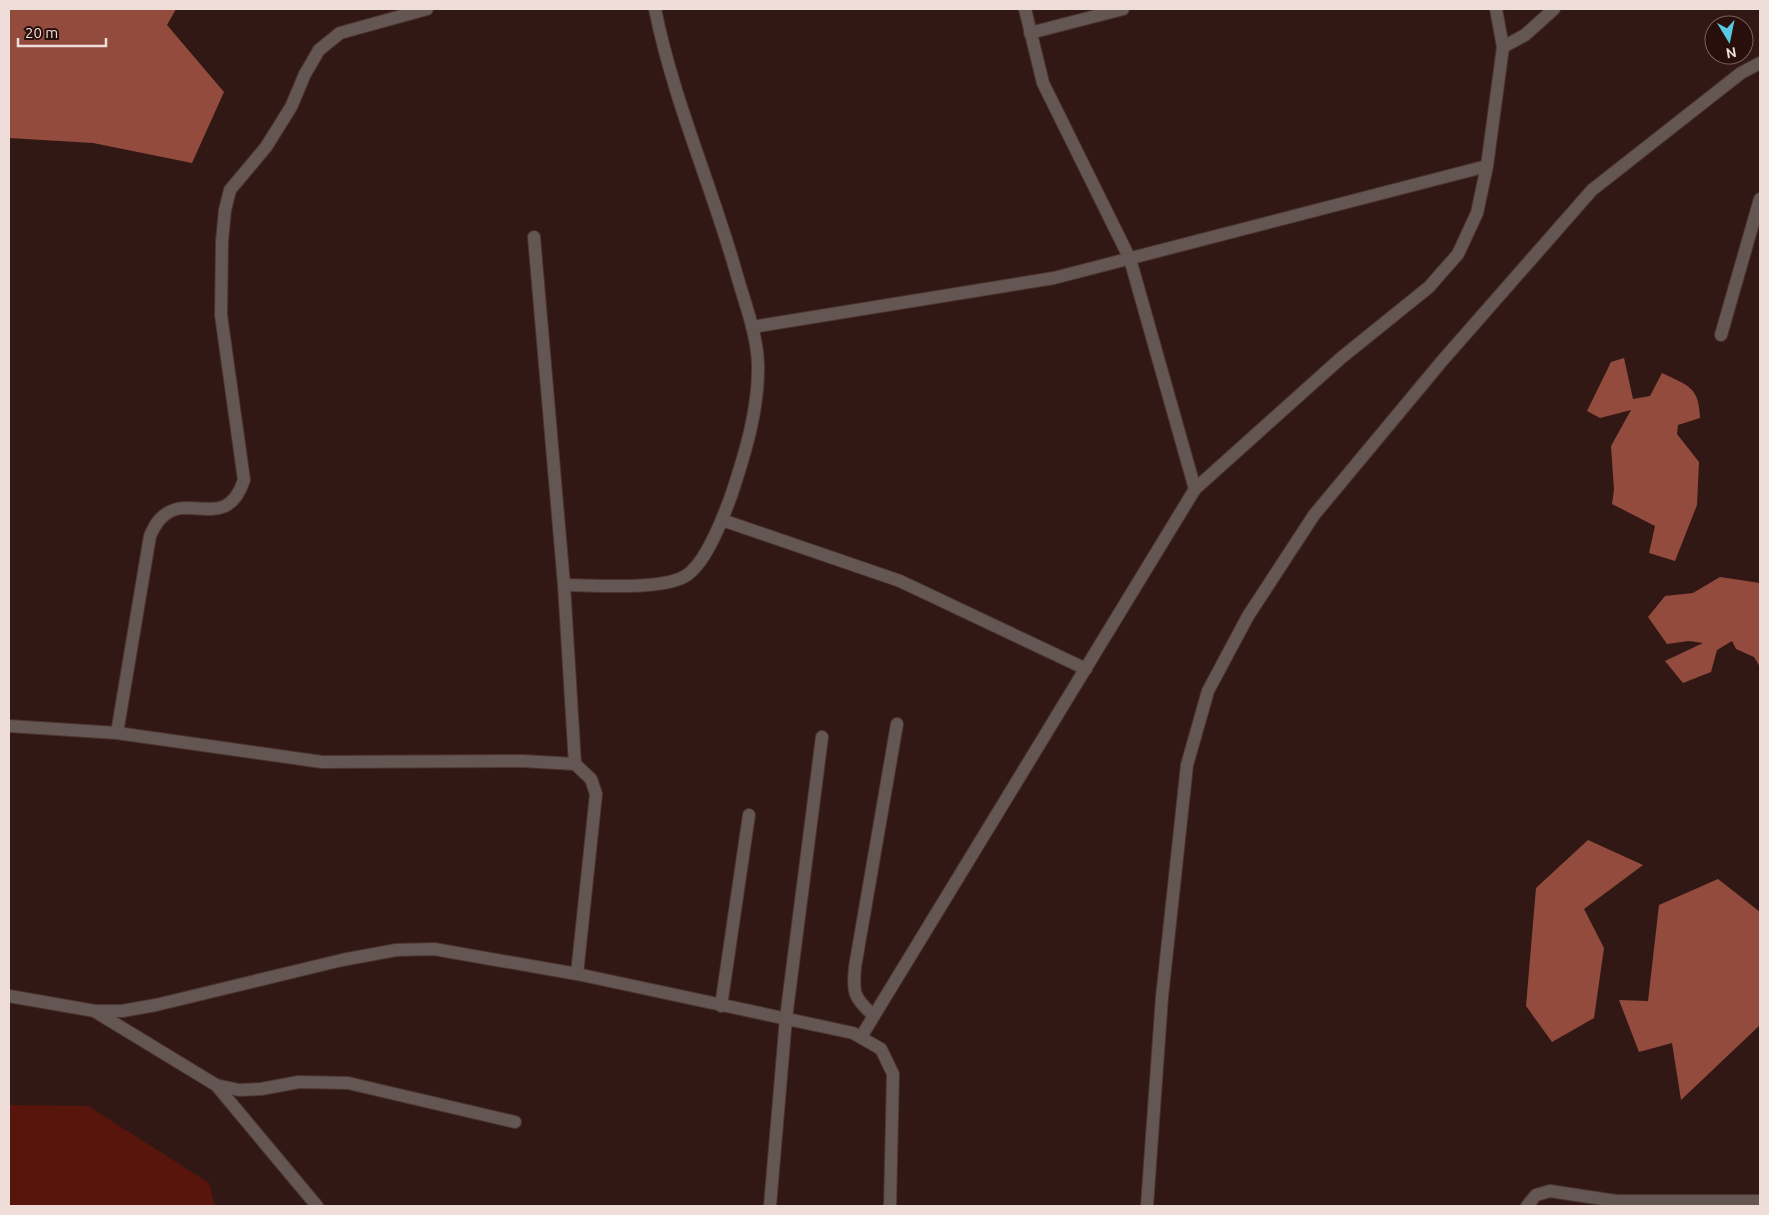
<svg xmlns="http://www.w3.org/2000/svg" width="1769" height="1215" font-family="Ubuntu,sans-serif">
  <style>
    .green { fill: #57150c }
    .water { fill: #934b3e }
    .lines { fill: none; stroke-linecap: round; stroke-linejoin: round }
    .service-casing { stroke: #4c3430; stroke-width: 14 }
    .minor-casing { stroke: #4c3430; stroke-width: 14 }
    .service { stroke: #645653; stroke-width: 12 }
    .minor { stroke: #645653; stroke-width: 12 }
  </style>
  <rect width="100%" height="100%" fill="#321814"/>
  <path class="green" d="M9,1105L88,1106L209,1183L215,1206H9Z"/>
  <g class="water">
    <path d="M9,9H176L167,25L224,92L192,163L93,143L9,138Z"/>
    <path d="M1624,358L1633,399L1650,396L1662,373C1688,386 1699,386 1700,418L1678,425L1677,434L1699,462L1697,505L1675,561L1649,553L1655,526L1612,504L1614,490L1611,446L1631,410L1600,418L1587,411L1611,362Z"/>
    <path d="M1720,577L1760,583V667L1754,657L1736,649L1732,641L1717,650L1711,672L1683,683L1665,661L1703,643L1689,641L1667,644L1648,617L1665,596L1693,593Z"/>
    <path d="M1588,840L1643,865L1584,909L1604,948L1594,1018L1552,1042L1526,1006L1536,888Z"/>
    <path d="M1718,879L1760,912V1025L1681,1100L1672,1043L1639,1052L1619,1000L1648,1001L1659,905Z"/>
  </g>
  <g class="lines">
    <defs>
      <g id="service">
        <path d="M1721,335L1760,199"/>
        <path d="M1527,1206L1536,1195L1550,1191L1616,1201H1760"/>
      </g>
      <g id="minor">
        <path d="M1025,9L1043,83L1130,259L1195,489"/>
        <path d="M1030,33L1123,9"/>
        <path d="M1503,47L1525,35L1554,9"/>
        <path d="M534,237L564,585L575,764"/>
        <path d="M752,327L1054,278L1487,166"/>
        <path d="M722,520L900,581L1086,669"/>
        <path d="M564,585C593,585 664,591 687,575C707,561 723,518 731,496C745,454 759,409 758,364C757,333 744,301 736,272C711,184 673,99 655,9"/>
        <path d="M9,726L117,733L322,762L523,761L575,764L591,779L596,794L577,974"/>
        <path d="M117,733L150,536C154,527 158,519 166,514C192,495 227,531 244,480L221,315L222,241L225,210L230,190L266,147L291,107L305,74L319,50L340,33L427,9"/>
        <path d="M9,996L95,1011H122L156,1005L342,960L396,950L434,949L577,974L853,1033L881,1049L893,1074L890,1206"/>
        <path d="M721,1006L749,815"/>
        <path d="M96,1012L216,1085L239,1090L261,1089L299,1082L348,1083L515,1122"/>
        <path d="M872,1014C853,997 853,992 855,967L897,724"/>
        <path d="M861,1037L1195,489L1341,358L1429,287L1458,254L1477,213L1487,166L1503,47L1496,9"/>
        <path d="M216,1085L317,1206"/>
        <path d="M770,1206L786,1018L822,737"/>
        <path d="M1147,1206L1162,997L1187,765L1208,691L1248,616L1314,515L1442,361L1592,190L1741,73L1760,63"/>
      </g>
    </defs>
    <use href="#service" class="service-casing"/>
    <use href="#minor" class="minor-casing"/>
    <use href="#service" class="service"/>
    <use href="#minor" class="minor"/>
  </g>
  <rect width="1769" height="1215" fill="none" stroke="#efddd9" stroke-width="20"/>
  <g transform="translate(1729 40) rotate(170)"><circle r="24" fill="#280f0b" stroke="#78615d"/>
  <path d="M0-4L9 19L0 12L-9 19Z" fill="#58c9e3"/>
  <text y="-8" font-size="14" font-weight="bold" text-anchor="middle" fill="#efddd9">N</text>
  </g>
  <path d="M18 38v8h88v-8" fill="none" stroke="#efddd9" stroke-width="2.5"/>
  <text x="25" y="38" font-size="15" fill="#efddd9" stroke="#280f0b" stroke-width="4" paint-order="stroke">20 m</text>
</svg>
